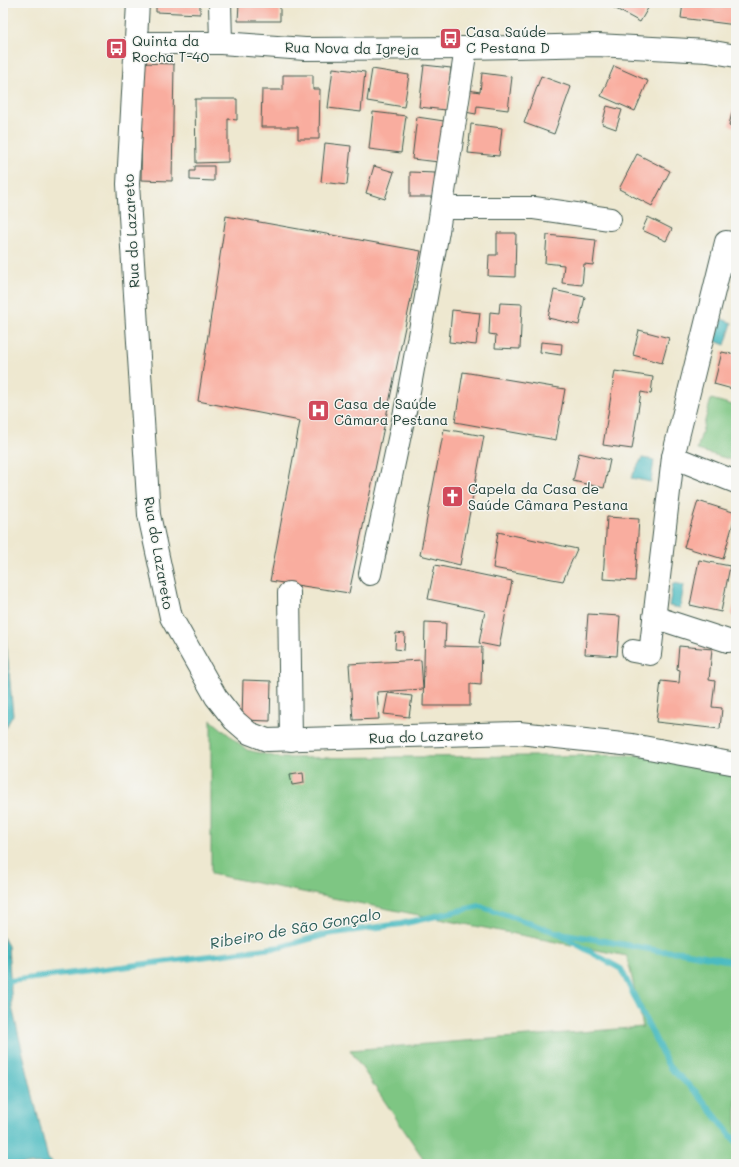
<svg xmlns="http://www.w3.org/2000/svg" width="739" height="1167" font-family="Mali,sans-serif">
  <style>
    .green { fill: #7ec683; stroke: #4e825c }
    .water { fill: #4cbbc1; stroke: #367c7a }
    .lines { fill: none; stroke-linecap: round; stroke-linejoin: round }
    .stream { stroke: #4cbbc1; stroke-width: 6 }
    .building { fill: #f9ad9f }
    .minor-casing { stroke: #3e574b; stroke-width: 24 }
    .minor { stroke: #fff; stroke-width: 22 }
    .labels { text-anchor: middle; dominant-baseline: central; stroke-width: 3; stroke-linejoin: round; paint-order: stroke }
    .poi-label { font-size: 14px; fill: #1f3d34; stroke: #f6f6f2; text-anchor: start }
    .street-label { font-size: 14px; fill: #1f3d34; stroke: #f6f6f2 }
    .water-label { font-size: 15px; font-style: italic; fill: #2a5c57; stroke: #f6f6f2 }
  </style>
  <rect width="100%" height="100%" fill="#f6f6f2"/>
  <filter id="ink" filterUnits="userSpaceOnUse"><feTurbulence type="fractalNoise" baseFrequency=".025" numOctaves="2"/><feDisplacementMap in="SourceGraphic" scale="8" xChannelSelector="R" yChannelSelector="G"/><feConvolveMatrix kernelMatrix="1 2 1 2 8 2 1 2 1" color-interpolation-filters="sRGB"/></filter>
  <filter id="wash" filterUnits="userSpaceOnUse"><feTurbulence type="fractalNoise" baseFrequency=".012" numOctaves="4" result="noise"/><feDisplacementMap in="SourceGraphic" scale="16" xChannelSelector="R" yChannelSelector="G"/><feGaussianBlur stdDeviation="0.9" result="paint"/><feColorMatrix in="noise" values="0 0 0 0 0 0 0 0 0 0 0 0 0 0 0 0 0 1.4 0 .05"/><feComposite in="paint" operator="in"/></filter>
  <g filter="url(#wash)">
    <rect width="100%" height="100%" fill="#eee8d0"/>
    <g class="green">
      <path d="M711,399L736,406V461L697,450Z"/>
      <path d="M211,720L247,750L281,758L659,755L736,772V1164H427L350,1050L643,1027L627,956L211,874Z"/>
    </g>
    <g class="water">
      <path d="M722,319L732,323L725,345L715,341Z"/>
      <path d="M642,458L654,460L651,482L631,478Z"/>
      <path d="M673,583L684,585L680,608L669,606Z"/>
      <path d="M3,608L13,715L3,732Z"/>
      <path d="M3,937L8,946L12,1007L48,1159L54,1164H3Z"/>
    </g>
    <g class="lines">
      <g class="stream">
        <path d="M560,933L660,951L683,952L736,962"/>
        <path d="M10,981L281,947L327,934L401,924L480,906L555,932L621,969L669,1067L697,1093L736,1142"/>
      </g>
    </g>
    <g id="blocks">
      <g class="building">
        <path d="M156,3H200V14L156,12Z"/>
        <path d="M239,3H280V21H238Z"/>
        <path d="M605,3H651L640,22Z"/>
        <path d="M683,3H736V25L681,18Z"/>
        <path d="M143,63L174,64L172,181L141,180Z"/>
        <path d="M424,65L451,68L446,110L419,107Z"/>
        <path d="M614,66L648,81L635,111L601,96Z"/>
        <path d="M333,68L365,72L361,112L328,108Z"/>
        <path d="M372,69L409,75L404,107L367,101Z"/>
        <path d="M482,73L512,77L508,110L477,106L476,114L465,112L468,90L480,92Z"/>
        <path d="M283,75H313V89H320L319,139H298V127H261L262,90H283Z"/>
        <path d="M541,76L571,87L554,134L524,123Z"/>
        <path d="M195,99H237V120L228,119V162L196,163Z"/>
        <path d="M607,106L622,110L616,129L602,124Z"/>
        <path d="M733,109H736V127L729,125Z"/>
        <path d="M373,112L406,116L401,153L369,149Z"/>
        <path d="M417,117L444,121L439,162L412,159Z"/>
        <path d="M471,124L502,128L499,156L468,153Z"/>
        <path d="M325,143L351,146L347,185L321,182Z"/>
        <path d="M637,154L670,171L652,206L619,189Z"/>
        <path d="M195,166H214V181L190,180V171H195Z"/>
        <path d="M374,166L394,172L385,199L366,193Z"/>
        <path d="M410,172L435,173V197H410Z"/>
        <path d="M226,216L421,251L349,593L270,581L300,421L198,401Z"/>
        <path d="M648,217L672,229L666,241L642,230Z"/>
        <path d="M497,233H516L515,277L488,276L489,255H497Z"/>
        <path d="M547,235L596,240L593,265L584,264L582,285L562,283L564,265L545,263Z"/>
        <path d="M554,290L585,297L579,325L548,318Z"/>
        <path d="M500,303L522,304L520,349L495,348L496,335L489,334L490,312L499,313Z"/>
        <path d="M452,310L480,313L476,345L449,342Z"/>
        <path d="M639,330L669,338L662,363L633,355Z"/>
        <path d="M541,342L562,344L561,355L540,352Z"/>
        <path d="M722,352L736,355V390L714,384Z"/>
        <path d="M615,371L653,377L651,394L641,392L632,449L603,445Z"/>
        <path d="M463,372L565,389L556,440L455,422Z"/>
        <path d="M444,429L484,436L460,565L420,555Z"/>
        <path d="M579,453L610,460L604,488L573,481Z"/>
        <path d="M698,501L736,513L723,559L684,547Z"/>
        <path d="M607,517L639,519L635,581L603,579Z"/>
        <path d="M498,532L577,549L563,581L493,568Z"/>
        <path d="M699,560L730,566L721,612L690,605Z"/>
        <path d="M435,565L512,581L499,647L479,643L485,611L428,599Z"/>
        <path d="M736,600V616L731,615Z"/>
        <path d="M588,614L620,616L617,656L585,654Z"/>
        <path d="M425,622L446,623L445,646L482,647L481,685L470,684V706H423Z"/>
        <path d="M396,633L405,634L404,650L395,649Z"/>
        <path d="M679,646L712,649L709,680L715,681L712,707L722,708L720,729L656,722L661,681L679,683L680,670L677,669Z"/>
        <path d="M421,660L423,689L377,692L379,719L353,720L349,664Z"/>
        <path d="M243,680L271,681L270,721L242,720Z"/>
        <path d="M388,693L412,696L409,717L384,714Z"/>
        <path d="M303,772L304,783L292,785L290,774Z"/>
      </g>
    </g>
  </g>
  <g filter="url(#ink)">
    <use href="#blocks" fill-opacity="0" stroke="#3e574b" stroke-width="1"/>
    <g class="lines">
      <defs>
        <g id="minor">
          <path d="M138,3L128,184L149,515L171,617L216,697L234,720L249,733L267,740L519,733L632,745L736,764"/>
          <path d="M220,3L221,43"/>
          <path d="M136,43H221L305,49L466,48L597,45L708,51L736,56"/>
          <path d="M442,208H534L610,219"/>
          <path d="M673,457L736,482"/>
          <path d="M370,574L407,402L438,231L466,48"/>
          <path d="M289,593L291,740"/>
          <path d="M654,617L728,641"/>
          <path d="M633,651L650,654L673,457L726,242L736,244"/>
        </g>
      </defs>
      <use href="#minor" class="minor-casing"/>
      <use href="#minor" class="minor"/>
    </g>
  </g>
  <defs>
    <symbol id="bus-square" viewBox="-11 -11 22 22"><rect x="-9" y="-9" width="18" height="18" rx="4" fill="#d1495b" stroke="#f6f6f2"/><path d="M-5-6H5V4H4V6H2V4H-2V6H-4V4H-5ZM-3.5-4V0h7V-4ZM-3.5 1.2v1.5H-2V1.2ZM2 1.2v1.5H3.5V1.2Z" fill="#fff"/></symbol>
    <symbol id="hospital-square" viewBox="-11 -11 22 22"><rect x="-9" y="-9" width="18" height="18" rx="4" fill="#d1495b" stroke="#f6f6f2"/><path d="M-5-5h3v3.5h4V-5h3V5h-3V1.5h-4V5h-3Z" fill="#fff"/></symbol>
    <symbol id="church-square" viewBox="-11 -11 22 22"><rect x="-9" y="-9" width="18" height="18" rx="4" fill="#d1495b" stroke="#f6f6f2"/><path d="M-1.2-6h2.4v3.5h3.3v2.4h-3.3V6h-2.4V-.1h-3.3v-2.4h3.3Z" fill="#fff"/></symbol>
  </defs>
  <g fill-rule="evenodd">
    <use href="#bus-square" x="438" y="26" width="25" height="25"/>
    <use href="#bus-square" x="104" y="36" width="25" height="25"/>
    <use href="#hospital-square" x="306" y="398" width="25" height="25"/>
    <use href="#church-square" x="440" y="484" width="25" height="25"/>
  </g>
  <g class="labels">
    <g class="poi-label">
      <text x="466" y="31">Casa Saúde<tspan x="466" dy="16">C Pestana D</tspan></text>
      <text x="132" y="40">Quinta da<tspan x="132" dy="16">Rocha T-40</tspan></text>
      <text x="334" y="403">Casa de Saúde<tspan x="334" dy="16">Câmara Pestana</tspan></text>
      <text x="468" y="488">Capela da Casa de<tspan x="468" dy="16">Saúde Câmara Pestana</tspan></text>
    </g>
    <g class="street-label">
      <text transform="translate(352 48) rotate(1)">Rua Nova da Igreja</text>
      <text transform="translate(131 231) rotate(-93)">Rua do Lazareto</text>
      <text transform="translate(159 553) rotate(80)">Rua do Lazareto</text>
      <text transform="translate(426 736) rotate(-2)">Rua do Lazareto</text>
    </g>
    <g class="water-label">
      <text transform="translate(295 928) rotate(-10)">Ribeiro de São Gonçalo</text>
    </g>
  </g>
  <rect width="739" height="1167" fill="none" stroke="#f6f6f2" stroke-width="16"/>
</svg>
